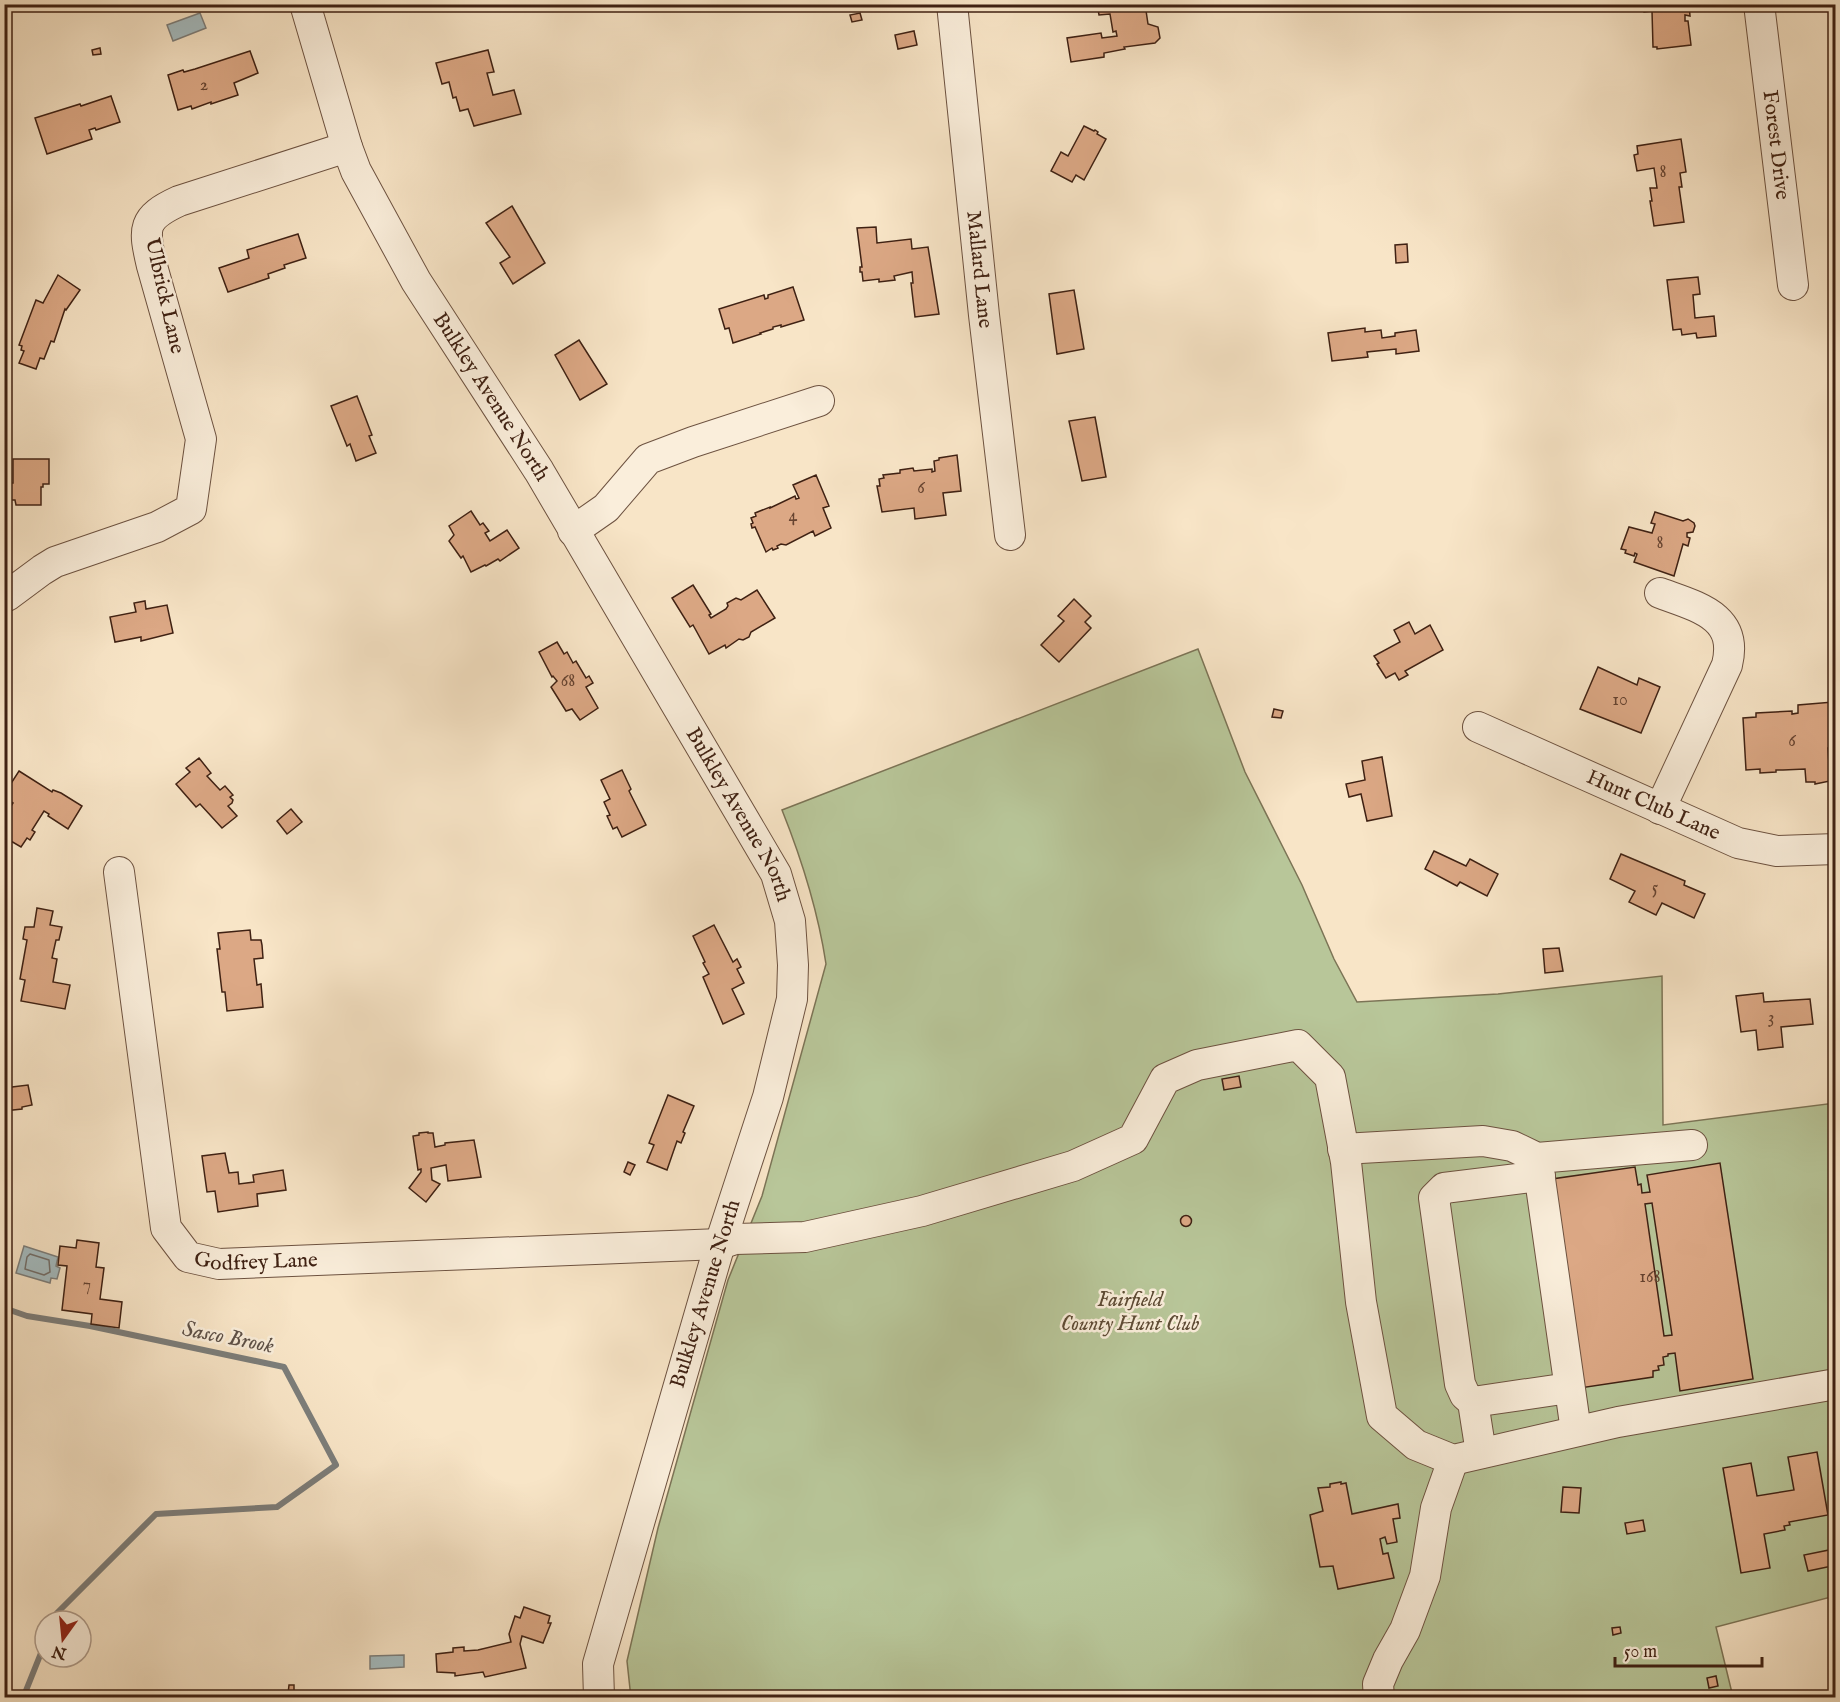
<svg xmlns="http://www.w3.org/2000/svg" width="1840" height="1702" font-family="'IM FELL English',serif">
  <style>
    .green { fill: #b8c699; stroke: #7c7456; stroke-width: 1.5 }
    .water { fill: #a4bcc1; stroke: #7c7e7b; stroke-width: 1.5 }
    .lines { fill: none; stroke-linecap: round; stroke-linejoin: round }
    .shore { stroke: #726e6a; stroke-width: 1.5 }
    .stream { stroke: #7c7e7b; stroke-width: 6 }
    .building { fill: #dca885; stroke: #3f2113; stroke-width: 1.5; fill-rule: evenodd }
    .minor-casing { stroke: #6d5240; stroke-width: 32 }
    .minor { stroke: #faeedb; stroke-width: 30 }
    .labels { text-anchor: middle; dominant-baseline: central; stroke-width: 5; stroke-linejoin: round; paint-order: stroke }
    .number-label { font-size: 18px; fill: #664330 }
    .street-label { font-size: 21px; fill: #3f2113; stroke: #faeedb }
    .park-label { font-size: 21px; font-style: italic; fill: #5d4a34; stroke: #faeedb }
    .water-label { font-size: 22px; font-style: italic; fill: #5d5047; stroke: #faeedb }
  </style>
  <rect width="100%" height="100%" fill="#f8e5c7"/>
  <filter id="stains"><feTurbulence type="fractalNoise" baseFrequency=".00333" numOctaves="4"/><feColorMatrix values="0 0 0 0 .2 0 0 0 0 .09 0 0 0 0 .02 0 0 0 .5 -.17"/></filter>
  <radialGradient id="worn" r=".72"><stop offset=".6" stop-color="#630" stop-opacity="0"/><stop offset="1" stop-color="#630" stop-opacity=".3"/></radialGradient>
  <path class="green" d="M1198,649L1245,772L1302,885L1334,959L1357,1002L1498,994L1662,976L1663,1125L1835,1103V1596L1716,1627L1733,1697L631,1698L627,1661L658,1528L728,1280L762,1196L826,964C818,911 802,860 782,810Z"/>
  <g class="water">
    <path d="M200,13L206,28L173,41L167,25Z"/>
    <path d="M24,1246L58,1257L56,1266L60,1268L57,1279L51,1278L50,1283L16,1273Z"/>
    <path d="M404,1655V1667L370,1669V1656Z"/>
  </g>
  <g class="lines">
    <path class="shore" d="M30,1254L49,1260L50,1272L44,1275L25,1269L27,1257Z"/>
    <g class="stream">
      <path d="M4,1308L27,1316L90,1326L284,1367L336,1465L277,1507L156,1514L57,1613L54,1621"/>
      <path d="M23,1698L45,1643"/>
    </g>
  </g>
  <g class="building">
    <path d="M1097,4H1145L1148,24L1158,27L1160,38L1155,43L1124,47L1125,49L1104,53V57L1071,62L1067,38L1101,33L1102,38L1117,36L1116,31L1113,32L1110,14L1099,15Z"/>
    <path d="M1641,4H1689L1690,16L1685,15V21H1688L1691,45L1657,49V47H1653L1652,11L1644,12Z"/>
    <path d="M860,13L862,20L852,22L850,15Z"/>
    <path d="M914,31L917,45L898,49L895,35Z"/>
    <path d="M100,48L101,54L93,55L92,50Z"/>
    <path d="M488,50L494,72L487,73L493,95L514,90L521,114L474,126L468,109L460,111L456,97L453,98L449,82L442,84L436,63Z"/>
    <path d="M250,51L258,73L234,83L238,95L211,104V102L192,109L191,106L178,110L168,75L183,70L184,72L195,69Z"/>
    <path d="M111,96L120,122L96,130L95,128L89,130L92,139L47,154L35,118L80,104L81,106Z"/>
    <path d="M1084,126L1094,131L1095,130L1098,132L1097,134L1106,139L1084,180L1076,175L1072,182L1051,171L1061,152L1068,156Z"/>
    <path d="M1681,139L1686,172L1680,173L1682,187H1679L1684,222L1654,226L1650,201H1652L1650,188H1657L1654,168L1637,171L1634,155L1638,154L1637,146Z"/>
    <path d="M512,206L545,263L513,284L500,263L510,257L486,223Z"/>
    <path d="M876,227L877,243L911,239L912,249L928,247L939,314L915,317L911,283H913L912,272L894,276L895,280L879,282V279L863,281L862,272H860V267H862L857,228Z"/>
    <path d="M298,234L306,258L284,265L285,268L268,274L269,278L228,292L219,268L249,258L247,250Z"/>
    <path d="M1407,244L1408,262L1396,263L1395,245Z"/>
    <path d="M58,275L80,290L66,310L65,309L54,342L51,341L44,359L40,358L36,369L19,363L24,351L21,350L22,346L19,345L36,300L43,303Z"/>
    <path d="M1698,277L1700,294L1693,295L1695,318L1714,316L1716,336L1697,338L1696,333L1682,335L1681,329L1673,330L1667,280Z"/>
    <path d="M793,287L804,320L781,327V325L773,327V329L760,333L761,334L733,343L729,328L725,329L719,309L764,295L765,299L768,298V295Z"/>
    <path d="M1074,290L1084,349L1057,354L1049,294Z"/>
    <path d="M1365,328V332L1381,330L1382,338L1395,336V333L1416,330L1419,351L1396,354V349L1367,352L1368,357L1332,361L1328,333Z"/>
    <path d="M579,340L607,384L580,400L555,355Z"/>
    <path d="M357,396L372,435L369,436L376,453L356,461L350,444L347,446L331,406Z"/>
    <path d="M1095,417L1106,477L1082,481L1069,421Z"/>
    <path d="M957,455L961,491L943,493L946,515L915,519L914,508L882,512L877,486H880L879,479L884,478L883,475L900,473V470L913,468L914,471L932,469V472L935,471L934,461L939,460V458Z"/>
    <path d="M13,459H49V484H43V487H41V505H16L15,500H5V483H13Z"/>
    <path d="M816,475L829,506L823,508L831,528L815,536L813,531L786,545L781,544L777,546L778,548L773,550L772,548L766,552L755,527L752,528L751,524L753,523L751,518L756,516L755,513L770,507V508L795,496L796,499L799,498L793,485Z"/>
    <path d="M471,511L480,525L483,523L489,531L485,533L490,541L507,530L519,548L500,561L498,559L486,566L485,565L471,572L463,556L461,558L449,541L454,535L449,526Z"/>
    <path d="M1655,512L1683,521L1688,519L1694,523L1695,526L1693,532L1687,533V537L1690,538L1688,546L1683,544L1674,576L1634,562L1637,554L1635,553L1634,556L1625,553L1626,550L1621,549L1629,527L1652,533L1655,524L1651,523Z"/>
    <path d="M693,585L711,614L709,615L711,618L726,609L728,606L727,603L736,598L741,600L757,590L775,618L751,632L749,637L743,640L739,639L726,648L725,645L709,654L693,625L690,627L672,598Z"/>
    <path d="M1074,599L1091,616L1085,622L1091,628L1059,662L1041,645L1064,621L1058,616Z"/>
    <path d="M145,601L146,609L167,605L173,633L141,641V637L115,642L110,617L136,612L134,603Z"/>
    <path d="M1409,622L1415,634L1430,625L1443,650L1405,671L1408,675L1399,680L1395,673L1386,678L1377,664L1379,663L1374,656L1400,642L1394,630Z"/>
    <path d="M557,642L564,654L567,652L573,663L576,661L586,678L589,676L593,683L586,687L598,708L580,720L572,709L566,711L551,687L557,681L553,676L552,677L539,652Z"/>
    <path d="M1598,667L1637,685L1639,678L1660,687L1641,733L1580,709Z"/>
    <path d="M1833,702L1835,748H1828L1830,781L1815,784V782H1806L1805,769L1783,770H1776V772L1760,773V769L1746,770L1743,718L1756,717V713L1792,711V714L1798,713V705Z"/>
    <path d="M1274,709L1283,711L1281,718L1272,717Z"/>
    <path d="M1382,757L1392,816L1367,821L1361,794L1349,797L1346,784L1365,780L1362,761Z"/>
    <path d="M199,758L211,773L207,776L220,790L225,786L233,795L230,797L233,800L232,803L228,806L237,816L222,828L200,804L196,807L176,784L190,772L186,768Z"/>
    <path d="M622,770L631,789L629,791L646,825L622,837L617,827L613,829L607,816L610,815L604,802L610,799L601,780Z"/>
    <path d="M19,771L52,792L53,790L61,793L82,806L68,829L48,816L49,814L44,811L32,830L35,832L30,840L27,838L21,847L4,837V817L13,803L10,801L8,793L11,790L8,788Z"/>
    <path d="M291,809L302,822L287,834L277,821Z"/>
    <path d="M1434,851L1466,866L1470,859L1498,874L1487,896L1460,882L1457,886L1425,869Z"/>
    <path d="M1621,854L1685,881L1684,885L1705,894L1694,918L1662,903L1656,915L1629,902L1635,891L1610,879Z"/>
    <path d="M37,908L53,911L50,925L62,927L59,940H56L52,958L57,959L53,982L70,985L65,1009L21,1001L25,980L20,979L27,940L23,939L25,927H34Z"/>
    <path d="M714,925L733,962L737,959L741,967L737,969L744,983L732,989L744,1014L723,1024L703,977L709,974L703,963L705,962L693,936Z"/>
    <path d="M250,930L251,940H261L262,945L263,958L254,959L257,985L261,984L263,1007L227,1011L225,992H222L217,949H220L218,933Z"/>
    <path d="M1559,948L1563,971L1545,973L1543,949Z"/>
    <path d="M1763,993L1764,1002L1810,999L1813,1024L1781,1027L1783,1047L1758,1050L1756,1030L1741,1032L1736,996Z"/>
    <path d="M1239,1076L1241,1087L1224,1090L1222,1079Z"/>
    <path d="M28,1085L32,1105L22,1107V1109L4,1111V1088Z"/>
    <path d="M668,1095L694,1106L683,1132L685,1133L681,1143L677,1141L667,1170L647,1162L654,1145L649,1143Z"/>
    <path d="M428,1132V1133H433L435,1147L445,1145V1143L474,1140L481,1177L448,1181L446,1165L431,1168L432,1180L440,1184L426,1202L409,1188L421,1172V1169L418,1170L413,1136L419,1135V1133Z"/>
    <path d="M225,1153L229,1173L238,1172L239,1184L254,1182L253,1175L283,1170L286,1190L257,1194L258,1206L218,1212L215,1191L207,1192L202,1156Z"/>
    <path d="M628,1162L635,1165L630,1175L624,1172Z"/>
    <path d="M1720,1163L1753,1379L1680,1391L1675,1353L1668,1354V1356L1663,1357L1664,1365L1658,1366L1659,1370L1653,1371V1377L1580,1388L1552,1179L1635,1167L1638,1185L1641,1184L1642,1193L1650,1192L1647,1175ZM1652,1203L1672,1335L1664,1336L1645,1204Z"/>
    <circle cx="1186" cy="1221" r="5.5"/>
    <path d="M77,1240L99,1243L96,1267L104,1268L100,1299L122,1302L119,1328L91,1324L92,1314L62,1310L67,1266L58,1265L60,1246L76,1248Z"/>
    <path d="M1817,1452L1828,1515L1789,1522L1790,1525L1784,1526L1785,1530L1764,1534L1770,1568L1741,1573L1723,1468L1751,1463L1757,1496L1794,1490L1788,1457Z"/>
    <path d="M1341,1482V1484L1346,1483L1352,1514L1398,1504L1400,1518L1393,1519L1397,1542L1387,1544L1385,1537L1380,1539L1383,1554L1388,1553L1394,1578L1338,1589L1333,1566L1320,1567L1310,1515L1323,1511L1318,1488L1330,1487V1484Z"/>
    <path d="M1563,1487L1581,1488L1579,1513L1561,1512Z"/>
    <path d="M1643,1520L1645,1531L1627,1534L1625,1523Z"/>
    <path d="M1829,1550V1552L1835,1551L1836,1553V1563H1831L1832,1566L1808,1571L1804,1555Z"/>
    <path d="M524,1607L550,1616L548,1623H551L543,1643L522,1636L520,1644L526,1668L485,1677L483,1672L455,1676V1673L437,1672L436,1654L453,1652V1648L464,1647V1651L478,1650L511,1642L509,1634L515,1616L520,1618Z"/>
    <path d="M1620,1627L1621,1633L1613,1635L1612,1628Z"/>
    <path d="M1716,1676L1718,1686L1709,1688L1707,1678Z"/>
    <path d="M289,1685H294V1694H288Z"/>
  </g>
  <g class="lines">
    <defs>
      <g id="minor">
        <path id="s1" d="M305,4L347,147L356,171L416,281L539,471L776,874L790,921L793,965L792,999L768,1097L720,1244L598,1664L599,1698"/>
        <path id="s2" d="M952,4L984,315L1010,535"/>
        <path id="s3" d="M1759,4L1793,285"/>
        <path d="M573,531L606,508L648,459L693,442L819,401"/>
        <path d="M7,596L42,570L55,562L157,527L191,509L201,439L152,266C143,228 142,218 179,201L347,147"/>
        <path id="s4" d="M1478,727L1738,843L1777,851L1836,849"/>
        <path d="M1660,809L1727,665C1739,616 1698,607 1660,593"/>
        <path id="s5" d="M119,872L166,1228L188,1257L219,1264L720,1244L735,1239L805,1237L922,1211L1073,1166L1133,1139L1165,1079L1197,1065L1298,1045L1330,1077L1346,1162L1361,1302L1382,1416L1416,1445L1453,1460L1618,1422L1836,1384"/>
        <path d="M1343,1149L1483,1141L1512,1146L1537,1158L1692,1145"/>
        <path d="M1537,1158L1576,1431"/>
        <path d="M1473,1402L1569,1388"/>
        <path d="M1481,1453L1473,1402L1465,1395L1460,1384L1434,1198L1444,1188L1540,1176"/>
        <path d="M1379,1698L1378,1684L1388,1660L1405,1630L1425,1576L1436,1508L1453,1460"/>
      </g>
    </defs>
    <use href="#minor" class="minor-casing"/>
    <use href="#minor" class="minor"/>
  </g>
  <g class="labels">
    <g class="number-label">
      <text x="204" y="85">2</text>
      <text x="1663" y="172">8</text>
      <text x="921" y="488">6</text>
      <text x="793" y="516">4</text>
      <text x="1660" y="543">8</text>
      <text x="568" y="681">68</text>
      <text x="1620" y="700">10</text>
      <text x="1792" y="741">6</text>
      <text x="1655" y="888">5</text>
      <text x="1771" y="1018">3</text>
      <text x="1650" y="1277">168</text>
      <text x="87" y="1285">7</text>
    </g>
    <g class="street-label">
      <text stroke="none"><textPath href="#s3" startOffset="142">Forest Drive</textPath></text>
      <text stroke="none"><textPath href="#s2" startOffset="267">Mallard Lane</textPath></text>
      <text transform="translate(164 296) rotate(77)">Ulbrick Lane</text>
      <text stroke="none"><textPath href="#s1" startOffset="438">Bulkley Avenue North</textPath></text>
      <text stroke="none"><textPath href="#s4" startOffset="192">Hunt Club Lane</textPath></text>
      <text stroke="none"><textPath href="#s1" startOffset="924">Bulkley Avenue North</textPath></text>
      <text stroke="none"><textPath href="#s5" startOffset="464">Godfrey Lane</textPath></text>
      <text transform="translate(706 1294) rotate(-73)">Bulkley Avenue North</text>
    </g>
    <g class="park-label">
      <text x="1130" y="1300">Fairfield<tspan x="1130" dy="24">County Hunt Club</tspan></text>
    </g>
    <g class="water-label">
      <text transform="translate(228 1338) rotate(11)">Sasco Brook</text>
    </g>
  </g>
  <rect width="1840" height="1702" fill="none" stroke="#f8e5c7" stroke-width="24"/>
  <rect x="6" y="6" width="1828" height="1690" fill="none" stroke="#3f2113" stroke-width="3"/>
  <rect x="12" y="12" width="1816" height="1678" fill="none" stroke="#3f2113" stroke-width="1.5"/>
  <g transform="translate(63 1639) rotate(195)"><circle r="28" fill="#faeedb" stroke="#af9c8b" stroke-width="1.5"/>
  <path d="M0-4.5L10 22L0 15L-10 22Z" fill="#8f2418"/>
  <text y="-9" font-size="16" font-weight="bold" text-anchor="middle" fill="#3f2113">N</text>
  </g>
  <path d="M1615 1657v9h147v-9" fill="none" stroke="#3f2113" stroke-width="3"/>
  <text x="1624" y="1657" font-size="18" fill="#3f2113" stroke="#faeedb" stroke-width="4.5" paint-order="stroke">50 m</text>
  <rect width="100%" height="100%" filter="url(#stains)"/>
  <rect width="100%" height="100%" fill="url(#worn)"/>
</svg>
